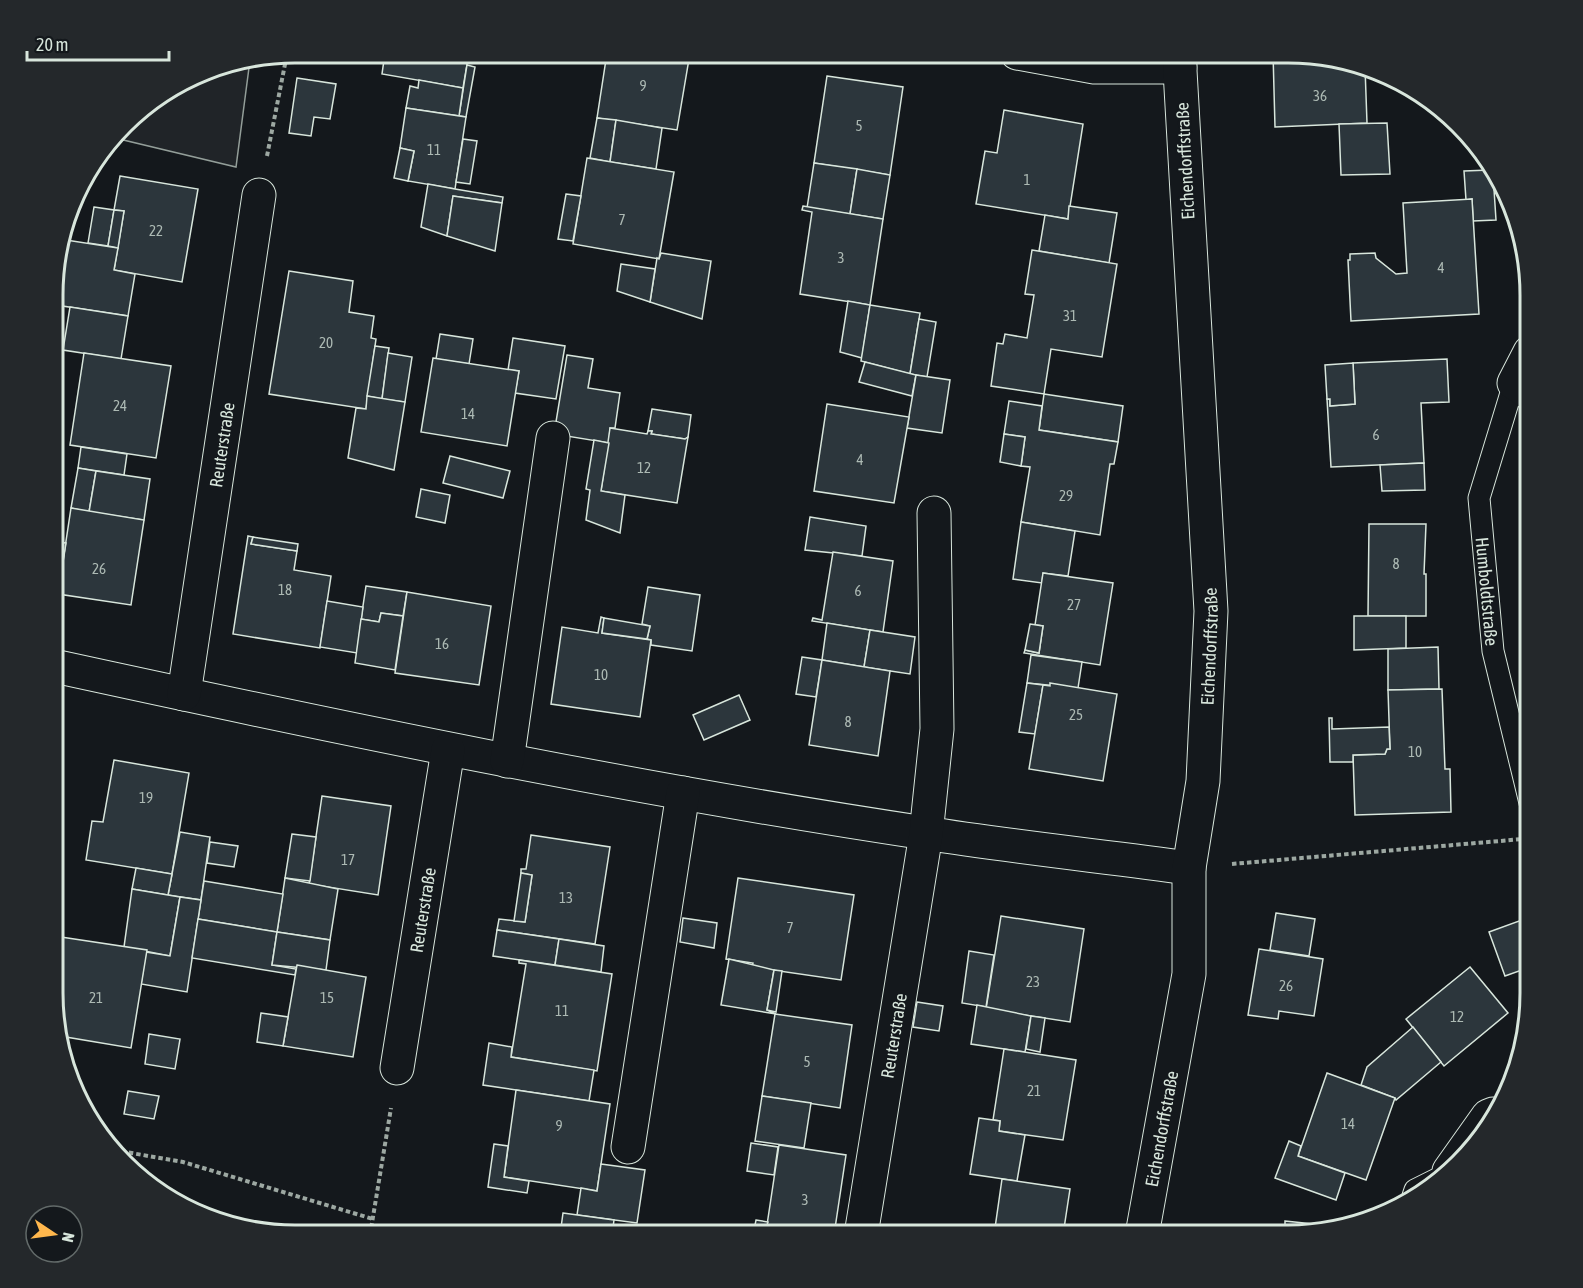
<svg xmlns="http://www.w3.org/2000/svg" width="1583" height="1288" font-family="'Asap Condensed',sans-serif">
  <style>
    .green { fill: #202428; stroke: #939e99; stroke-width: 1.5 }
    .building { fill: #2c363c; stroke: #d8e6dc; stroke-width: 1.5 }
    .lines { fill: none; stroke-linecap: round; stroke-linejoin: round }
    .lane-casing { stroke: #d8e6dc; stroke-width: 23 }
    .street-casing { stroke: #d8e6dc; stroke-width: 35 }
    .path { stroke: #9da8a2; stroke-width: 4; stroke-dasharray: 4.5 3; stroke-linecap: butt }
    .lane { stroke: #14181c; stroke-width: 21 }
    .street { stroke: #14181c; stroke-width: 33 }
    .labels { text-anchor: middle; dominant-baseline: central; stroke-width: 4.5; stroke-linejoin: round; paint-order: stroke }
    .number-label { font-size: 15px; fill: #adbab4 }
    .street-label { font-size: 18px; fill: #d8e6dc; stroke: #14181c }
    .rim { fill: none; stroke: #d8e6dc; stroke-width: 3 }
  </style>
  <rect width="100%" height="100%" fill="#14181c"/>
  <path class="green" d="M250,60L236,167L115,138L136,113L217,66Z"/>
  <g class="building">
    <path d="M385,53H469L463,88L382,74Z"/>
    <path d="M607,53H690L677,130L597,118Z"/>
    <path d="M1273,53H1303L1365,67L1367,123L1275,127Z"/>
    <path d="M467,65L475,67L466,117L459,116Z"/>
    <path d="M827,76L903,87L890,175L814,163Z"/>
    <path d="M297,78L336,84L330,119L314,117L311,136L289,133Z"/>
    <path d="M419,80L463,88L459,116L406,108L410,86L418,88Z"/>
    <path d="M406,108L466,117L455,189L408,181L414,151L400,148Z"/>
    <path d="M1004,110L1083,124L1068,219L976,204L985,151L997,153Z"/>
    <path d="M597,118L616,120L610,162L590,158Z"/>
    <path d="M616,120L662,128L656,169L610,162Z"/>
    <path d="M1387,123L1390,174L1341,175L1339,124Z"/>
    <path d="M463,139L477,141L470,184L456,182Z"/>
    <path d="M400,148L414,151L408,181L394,178Z"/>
    <path d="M587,158L674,172L659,259L573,244Z"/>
    <path d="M814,163L857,169L850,214L807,208Z"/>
    <path d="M857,169L890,175L883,219L850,214Z"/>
    <path d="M1490,170L1493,174L1496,220L1473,221L1472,199L1466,200L1464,171Z"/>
    <path d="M120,176L198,189L182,282L114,270L124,211L114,210Z"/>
    <path d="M428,184L455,189L503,197L502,203L453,196L447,236L421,227Z"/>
    <path d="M566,194L581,196L573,241L558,239Z"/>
    <path d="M453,196L502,203L495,251L447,236Z"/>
    <path d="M1472,199L1479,314L1351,321L1348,260H1350V254L1375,253L1376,258L1396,274L1407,273L1403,203Z"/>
    <path d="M803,206L883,219L870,305L800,294L812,212L802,210Z"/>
    <path d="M1069,206L1117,213L1109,263L1039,251L1045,215L1068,219Z"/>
    <path d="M94,207L114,210L108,246L88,243Z"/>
    <path d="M114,210L124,211L118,248L108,246Z"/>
    <path d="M66,240L118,248L114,270L135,274L128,316L56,305Z"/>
    <path d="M1032,250L1117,264L1102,357L1051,349L1044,394L991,386L997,343L1003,344L1005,334L1027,338L1034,295L1025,294Z"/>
    <path d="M661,253L711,261L702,319L650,302L657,258L659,259Z"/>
    <path d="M621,264L655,269L650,302L617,291Z"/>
    <path d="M289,271L353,281L349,312L374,316L371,338L376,339L366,409L269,394Z"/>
    <path d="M848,301L870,305L862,358L840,352Z"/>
    <path d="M870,305L920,313L910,374L861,361Z"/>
    <path d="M70,307L128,316L121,359L63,350Z"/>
    <path d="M919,319L936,322L927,377L910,374Z"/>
    <path d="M440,334L473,339L469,364L436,359Z"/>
    <path d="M513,338L565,346L556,399L515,393L519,371L508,370Z"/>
    <path d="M375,346L389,348L382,399L367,396Z"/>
    <path d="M84,353L171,366L156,458L70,445Z"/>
    <path d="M388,353L412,357L405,402L382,399Z"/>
    <path d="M567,355L593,359L588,388L620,393L615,428H610L609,443L554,434Z"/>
    <path d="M433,358L519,371L507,446L421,432Z"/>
    <path d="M1447,359L1449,402L1421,403L1424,463L1331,467L1327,399H1330V406L1355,404L1353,363Z"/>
    <path d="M865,362L916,375L912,396L859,382Z"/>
    <path d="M1353,363L1355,404L1330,406V399H1327L1325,365Z"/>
    <path d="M916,375L950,380L942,433L907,428Z"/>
    <path d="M1044,394L1123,406L1118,442L1039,430Z"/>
    <path d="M367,396L405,402L394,470L348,458L356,408L366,409Z"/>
    <path d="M1009,401L1042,406L1039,430L1118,442L1114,464H1110L1100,535L1021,522L1030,467L1021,466L1025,437L1004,434Z"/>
    <path d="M827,404L909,417L894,503L814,491Z"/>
    <path d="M652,409L691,415L688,437L685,439L651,434L652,431H648Z"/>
    <path d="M610,428L647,434L648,431H652L651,434L685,439L688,437L677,503L601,491Z"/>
    <path d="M1004,434L1025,437L1021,466L1000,462Z"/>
    <path d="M594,440L609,443L601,491L625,495L620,533L586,520L590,490L586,489Z"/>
    <path d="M81,447L127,454L124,475L78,468Z"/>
    <path d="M450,456L510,471L503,498L443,483Z"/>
    <path d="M1424,463L1425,490L1382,491L1380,465Z"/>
    <path d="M78,468L96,471L89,512L71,508Z"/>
    <path d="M96,471L150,479L144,520L89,512Z"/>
    <path d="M421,489L450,495L445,523L416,517Z"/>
    <path d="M71,508L144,520L131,605L58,594Z"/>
    <path d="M810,517L866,526L862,556L805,550Z"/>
    <path d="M1021,522L1075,531L1068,576L1043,573L1042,583L1013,579Z"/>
    <path d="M1369,524H1426L1424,574H1426V616H1368Z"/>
    <path d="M248,536L253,537L251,544L297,551L294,570L331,576L320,648L233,634Z"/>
    <path d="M253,537L298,544L297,551L251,544Z"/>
    <path d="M56,542L66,543L58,594L54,593Z"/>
    <path d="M833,552L893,561L883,632L812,621L813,618L822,620Z"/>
    <path d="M1043,573L1113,583L1100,665L1024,653L1025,650L1039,653L1043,626L1035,625Z"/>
    <path d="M1526,574H1530V631H1528Z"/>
    <path d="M366,586L407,592L403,616L381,613L379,622L361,619Z"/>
    <path d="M648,587L700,595L692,651L651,645V640L647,639L650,626L642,624Z"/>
    <path d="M407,592L491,606L479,685L395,673Z"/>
    <path d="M327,601L363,607L357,653L320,647Z"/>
    <path d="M381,613L403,616L395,670L355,663L361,619L379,622Z"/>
    <path d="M1354,616H1406V648L1354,650Z"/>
    <path d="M601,617L604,618L602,633L651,640L640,717L551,704L562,627L598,633Z"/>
    <path d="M604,618L650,626L647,639L602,633Z"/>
    <path d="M827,623L870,630L864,667L822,660Z"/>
    <path d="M1030,624L1043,626L1039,653L1025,650Z"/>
    <path d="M870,630L915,637L910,674L864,667Z"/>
    <path d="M1438,647L1439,689L1388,690V649Z"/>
    <path d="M1031,655L1082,662L1078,688L1027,683Z"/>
    <path d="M802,657L822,660L816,697L796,694Z"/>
    <path d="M822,660L890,671L878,756L809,745Z"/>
    <path d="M1027,683L1043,685L1035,734L1019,732Z"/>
    <path d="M1050,683L1117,694L1103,781L1029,769L1043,685L1050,686Z"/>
    <path d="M1442,689L1445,769H1450L1451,812L1355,815L1353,755L1385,754L1387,749H1390L1388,690Z"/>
    <path d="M739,695L750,720L704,740L693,715Z"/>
    <path d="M1329,718H1332V729L1389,727L1390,749H1387L1385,754L1353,755V762H1330Z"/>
    <path d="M114,760L189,773L172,874L86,860L92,821L103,822Z"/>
    <path d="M322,796L391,806L378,895L309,884Z"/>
    <path d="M180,832L210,837L201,900L168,895Z"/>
    <path d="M292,834L316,837L310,881L285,878Z"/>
    <path d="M531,835L610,847L595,944L497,930L499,919L525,922L532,875L521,873V869H526Z"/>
    <path d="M210,842L238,846L234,867L207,863Z"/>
    <path d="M136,868L172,874L168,895L132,889Z"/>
    <path d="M521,873L532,875L525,922L514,921Z"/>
    <path d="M285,878L338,889L330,940L277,932Z"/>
    <path d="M738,878L854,895L841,980L752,967L753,963L726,959Z"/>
    <path d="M204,881L283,894L277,932L198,919Z"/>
    <path d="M132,889L180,897L170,956L124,947Z"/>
    <path d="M180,897L201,900L187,992L141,984L146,952L170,956Z"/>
    <path d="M1276,913L1315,919L1309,956L1270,950Z"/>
    <path d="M1001,916L1084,929L1070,1022L986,1009Z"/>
    <path d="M1530,917V967L1505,976L1489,932Z"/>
    <path d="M683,918L717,923L714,948L680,942Z"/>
    <path d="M198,919L277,932L272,965L296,969L295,975L192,958Z"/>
    <path d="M497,930L559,939L555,965L493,956Z"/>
    <path d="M277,932L330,940L326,970L272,965Z"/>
    <path d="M61,937L147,950L131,1048L60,1036L53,1009V986Z"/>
    <path d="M559,939L604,946L601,972L555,965Z"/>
    <path d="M1259,949L1323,959L1314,1016L1279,1011L1278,1019L1248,1015Z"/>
    <path d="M969,951L994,955L986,1007L962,1003Z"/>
    <path d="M729,959L774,970L767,1010L776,1014L721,1005Z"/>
    <path d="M519,960L612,974L597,1071L511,1057L526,964L519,963Z"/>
    <path d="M297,965L366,977L353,1057L283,1046Z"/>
    <path d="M1470,967L1508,1013L1444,1066L1406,1019Z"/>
    <path d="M774,970L782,971L776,1012L767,1010Z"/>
    <path d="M917,1002L943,1006L939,1031L913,1027Z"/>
    <path d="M977,1005L1031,1016L1025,1052L971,1044Z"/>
    <path d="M261,1013L288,1017L283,1046L257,1042Z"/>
    <path d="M775,1014L852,1025L840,1108L762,1096Z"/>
    <path d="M1031,1016L1045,1018L1040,1052L1026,1049Z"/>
    <path d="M1413,1027L1441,1062L1396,1100L1395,1098L1361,1085L1367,1067Z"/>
    <path d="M149,1034L180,1039L175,1069L145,1064Z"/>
    <path d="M489,1043L512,1047L511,1057L594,1070L589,1101L483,1085Z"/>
    <path d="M1004,1049L1076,1060L1063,1140L999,1131L1000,1121L993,1120Z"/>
    <path d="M1327,1073L1395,1098L1366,1180L1298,1156Z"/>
    <path d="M516,1090L610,1104L597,1191L504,1177Z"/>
    <path d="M128,1091L159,1096L154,1119L124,1114Z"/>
    <path d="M762,1096L811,1103L804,1148L755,1141Z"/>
    <path d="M979,1118L1000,1121L999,1131L1025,1135L1017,1181L970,1174Z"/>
    <path d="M1289,1141L1301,1146L1298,1156L1345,1173L1336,1200L1275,1178Z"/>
    <path d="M751,1143L778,1147L774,1175L747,1171Z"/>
    <path d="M494,1144L508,1146L504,1177L529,1181L527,1193L488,1187Z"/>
    <path d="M779,1145L846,1155L834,1235L767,1225Z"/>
    <path d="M601,1164L645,1170L637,1223L577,1215L581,1188L597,1191Z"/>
    <path d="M1002,1179L1070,1189L1063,1235H994Z"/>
    <path d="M563,1213L614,1220L612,1235H560Z"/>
    <path d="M756,1220L768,1222L767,1225L798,1230V1235H753Z"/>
    <path d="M1285,1221L1333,1226L1285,1235Z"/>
  </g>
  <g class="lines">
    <defs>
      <g id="lane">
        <path id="s1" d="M1514,383L1479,498L1493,651L1530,803"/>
        <path d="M1413,1196L1415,1190L1439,1178"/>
      </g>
      <g id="street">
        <path d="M1017,53L1094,67H1180"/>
        <path d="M1530,394L1514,383L1530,352"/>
        <path d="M54,666C343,729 632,789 925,833C1013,847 1101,856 1189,868"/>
        <path id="s2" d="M184,694L259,195"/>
        <path d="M507,761L553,438"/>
        <path id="s3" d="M397,1068L448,750"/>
        <path d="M628,1147L683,793"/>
        <path d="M1449,1171L1488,1116L1493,1114"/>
        <path id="s4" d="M861,1235L926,834L937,729L934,513"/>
        <path id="s5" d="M1142,1235L1189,974V868L1203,781L1211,611L1179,53"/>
      </g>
    </defs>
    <use href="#lane" class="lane-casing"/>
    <use href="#street" class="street-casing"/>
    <g class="path">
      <path d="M267,156L287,54"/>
      <path d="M1232,864L1523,839"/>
      <path d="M114,1150L183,1162L373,1219"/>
      <path d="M370,1235L391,1108"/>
    </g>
    <use href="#lane" class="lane"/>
    <use href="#street" class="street"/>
  </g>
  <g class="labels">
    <g class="number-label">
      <text x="643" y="85">9</text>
      <text x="1320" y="95">36</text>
      <text x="859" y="125">5</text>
      <text x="434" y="149">11</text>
      <text x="1027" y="179">1</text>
      <text x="622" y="219">7</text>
      <text x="156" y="230">22</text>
      <text x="841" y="257">3</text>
      <text x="1441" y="267">4</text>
      <text x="1070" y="315">31</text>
      <text x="326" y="342">20</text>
      <text x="120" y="405">24</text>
      <text x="468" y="413">14</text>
      <text x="1376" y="434">6</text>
      <text x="860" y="459">4</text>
      <text x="644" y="467">12</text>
      <text x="1066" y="495">29</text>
      <text x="1396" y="563">8</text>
      <text x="99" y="568">26</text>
      <text x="285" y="589">18</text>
      <text x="858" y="590">6</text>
      <text x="1074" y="604">27</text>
      <text x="442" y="643">16</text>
      <text x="601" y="674">10</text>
      <text x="1076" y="714">25</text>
      <text x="848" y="721">8</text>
      <text x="1415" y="751">10</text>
      <text x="146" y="797">19</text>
      <text x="348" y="859">17</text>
      <text x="566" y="897">13</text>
      <text x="790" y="927">7</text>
      <text x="1033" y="981">23</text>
      <text x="1286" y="985">26</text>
      <text x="96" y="997">21</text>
      <text x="327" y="997">15</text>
      <text x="562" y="1010">11</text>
      <text x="1457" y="1016">12</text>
      <text x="807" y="1061">5</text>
      <text x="1034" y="1090">21</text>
      <text x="1348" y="1123">14</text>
      <text x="559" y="1125">9</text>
      <text x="805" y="1199">3</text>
    </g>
    <g class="street-label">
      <text transform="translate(1185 161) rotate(-93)">Eichendorffstraße</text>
      <text stroke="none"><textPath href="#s2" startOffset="252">Reuterstraße</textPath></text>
      <text stroke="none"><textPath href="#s1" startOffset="214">Humboldtstraße</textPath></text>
      <text stroke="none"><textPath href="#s5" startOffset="594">Eichendorffstraße</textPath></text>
      <text stroke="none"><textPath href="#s3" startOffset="160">Reuterstraße</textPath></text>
      <text stroke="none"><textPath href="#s4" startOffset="202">Reuterstraße</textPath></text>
      <text stroke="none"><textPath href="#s5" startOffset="108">Eichendorffstraße</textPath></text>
    </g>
  </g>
  <path d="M0 0H1583V1288H0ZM295 63H1288A232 232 0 0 1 1520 295V993A232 232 0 0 1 1288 1225H295A232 232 0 0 1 63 993V295A232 232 0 0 1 295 63Z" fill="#24282b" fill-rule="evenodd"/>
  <path class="rim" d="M295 63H1288A232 232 0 0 1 1520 295V993A232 232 0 0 1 1288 1225H295A232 232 0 0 1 63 993V295A232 232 0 0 1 295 63Z"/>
  <g transform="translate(54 1234) rotate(103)"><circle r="28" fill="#14181c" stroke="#626a69" stroke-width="1.5"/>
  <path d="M0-4.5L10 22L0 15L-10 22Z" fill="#ffb74d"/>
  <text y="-9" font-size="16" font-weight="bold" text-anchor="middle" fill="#d8e6dc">N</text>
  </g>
  <path d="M27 51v9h142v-9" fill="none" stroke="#d8e6dc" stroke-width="3"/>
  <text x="36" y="51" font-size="18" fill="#d8e6dc" stroke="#14181c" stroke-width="4.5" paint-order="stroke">20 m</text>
</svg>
